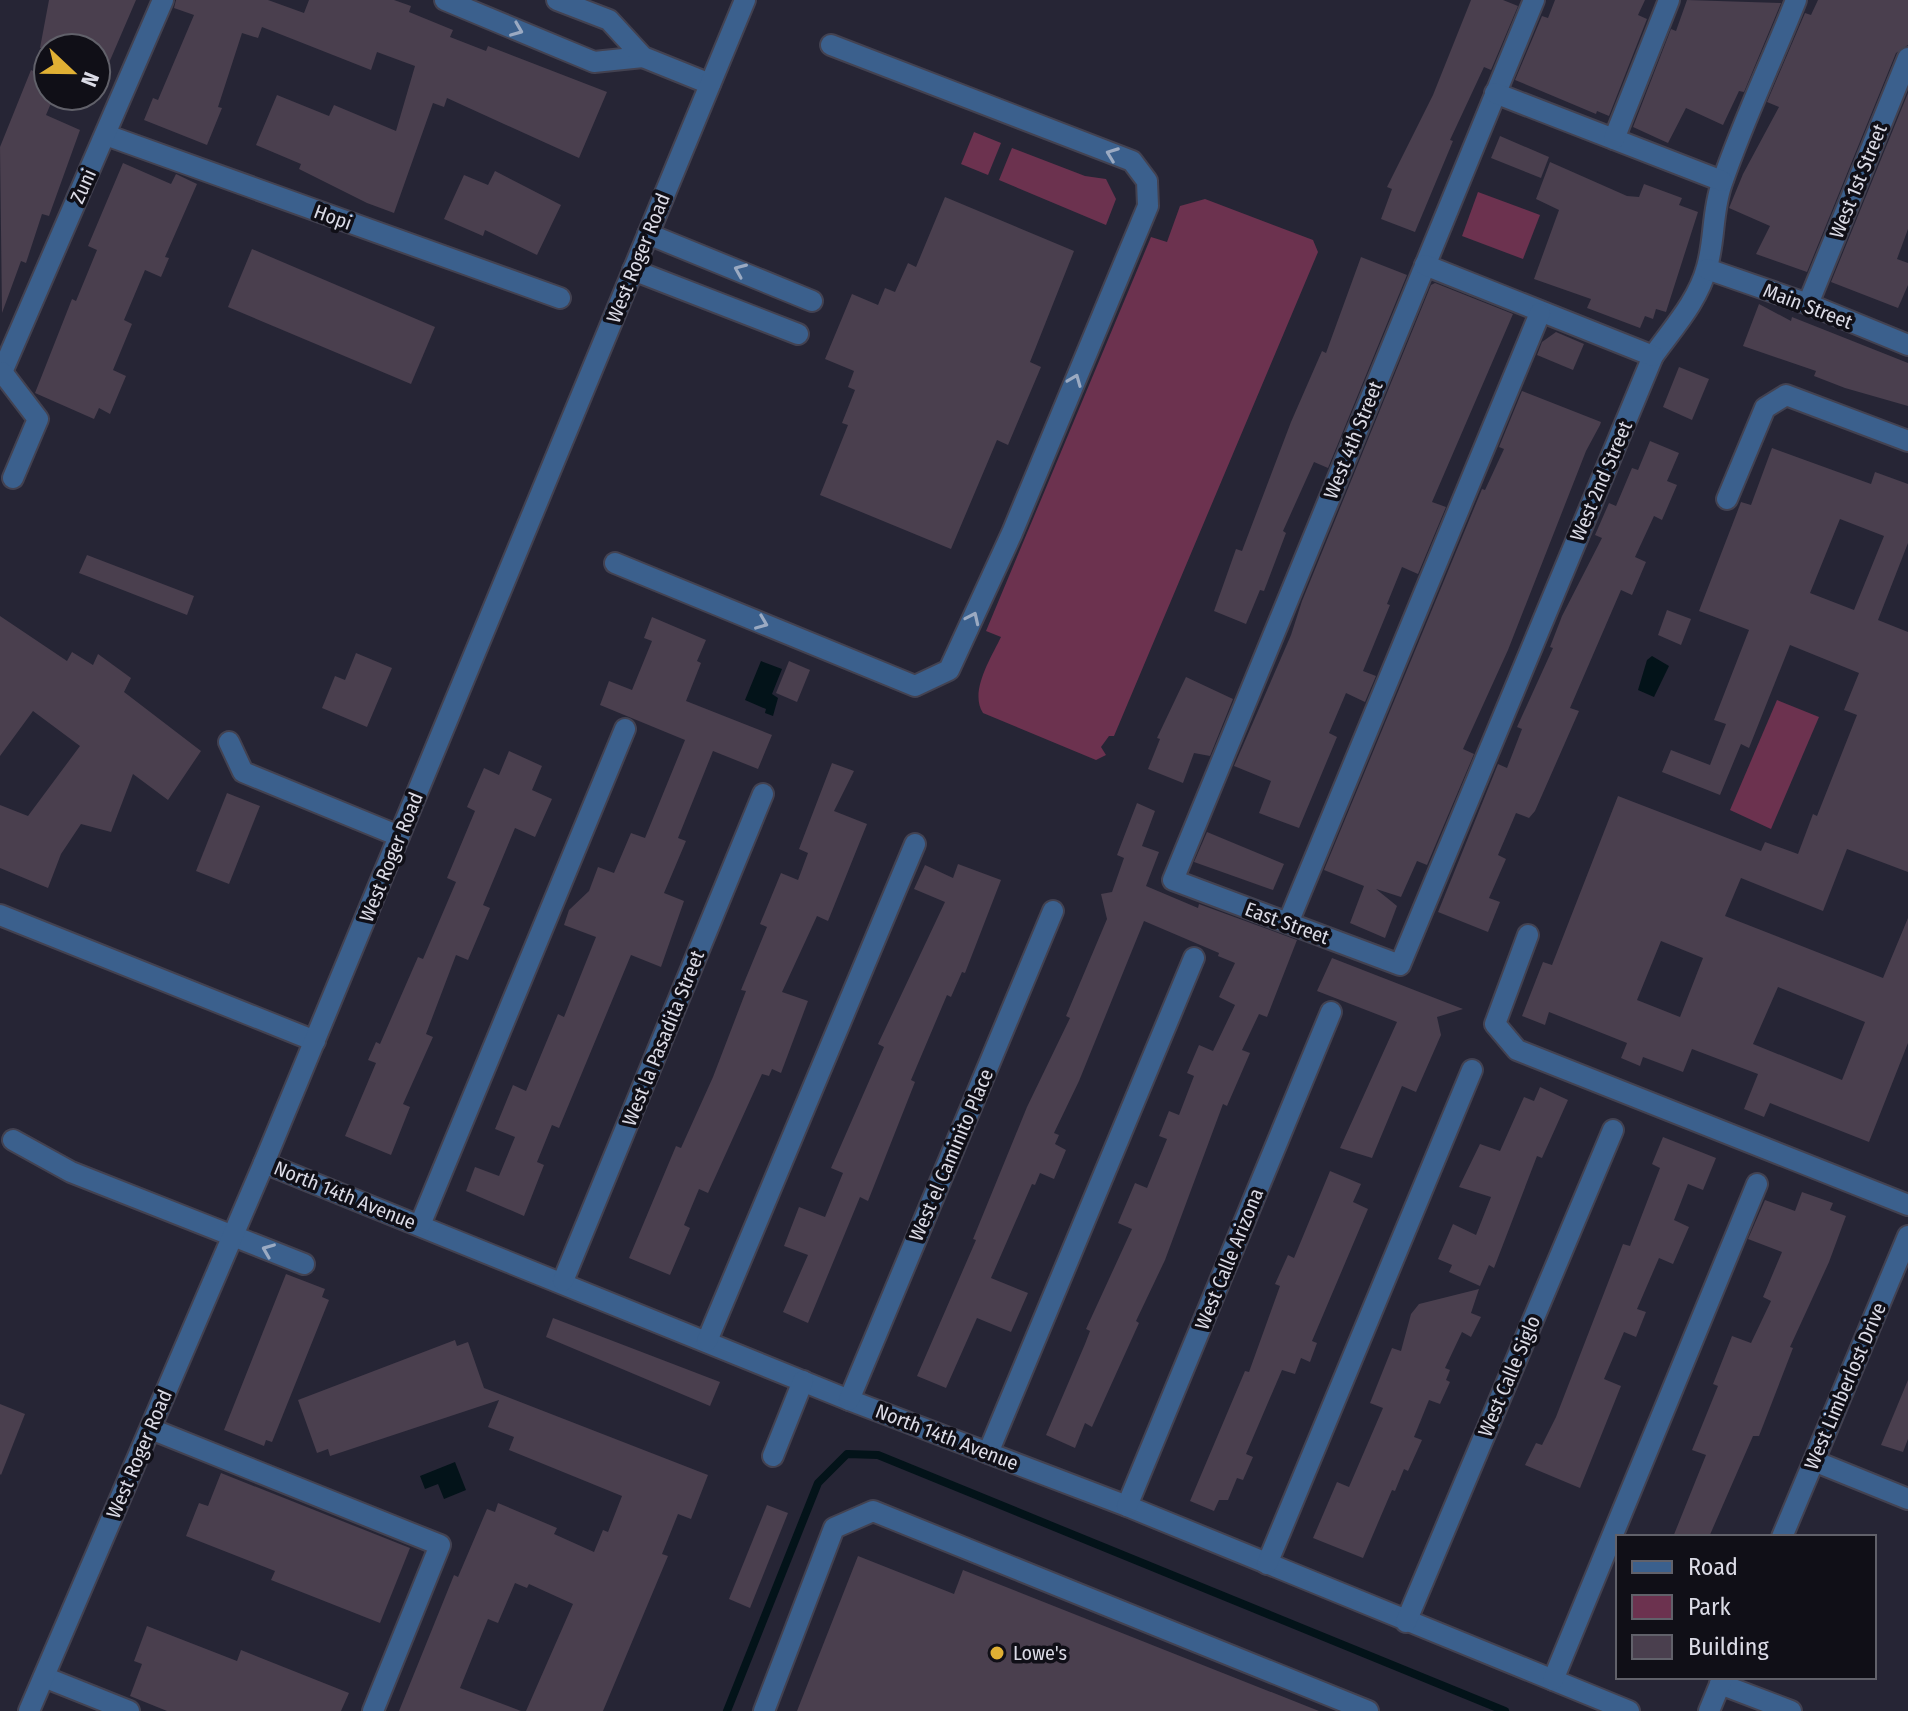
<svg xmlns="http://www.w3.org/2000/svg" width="1908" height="1711" font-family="'Fira Sans Condensed',sans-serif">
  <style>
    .green { fill: #6c324f }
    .water { fill: #031319 }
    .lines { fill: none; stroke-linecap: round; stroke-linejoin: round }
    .stream { stroke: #031319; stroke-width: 8 }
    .building { fill: #4a3f4e; fill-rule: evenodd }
    .minor-casing { stroke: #434251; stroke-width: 24 }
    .minor { stroke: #3b608d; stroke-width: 20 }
    .oneway { stroke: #9baac2 }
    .poi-dot { fill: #e0b034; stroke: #100f17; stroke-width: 3 }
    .labels { text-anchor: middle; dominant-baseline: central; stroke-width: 7; stroke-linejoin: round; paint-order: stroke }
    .street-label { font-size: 20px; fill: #dbdbe6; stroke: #100f17 }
    .poi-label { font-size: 20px; fill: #dbdbe6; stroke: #100f17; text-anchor: start }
  </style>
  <rect width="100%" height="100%" fill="#262535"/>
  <g class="green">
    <path d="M974,132L1001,143L988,175L961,164Z"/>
    <path d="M1012,148L1085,176L1106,179L1116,199L1106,225L999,180Z"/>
    <path d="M1478,192L1540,215L1523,259L1462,236Z"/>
    <path d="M1205,199L1313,240L1318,252L1114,736H1109L1101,747L1106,755L1096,760L983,713C969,692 991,658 1001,637L986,631L1151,237L1167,242L1180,206Z"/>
    <path d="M1777,700L1819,717L1771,829L1730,810Z"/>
  </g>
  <g class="water">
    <path d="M1652,656L1669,666L1654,697L1638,690L1647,660Z"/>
    <path d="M761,661L782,669L772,694L778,698L773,716L765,713L766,709L745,700Z"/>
    <path d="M455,1462L466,1490L444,1499L438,1484L425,1489L420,1476Z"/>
  </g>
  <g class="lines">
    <path class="stream" d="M727,1711L818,1483L847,1454L878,1455L1505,1711"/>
  </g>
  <g class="building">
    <path d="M49,0H136L96,93V48H40Z"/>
    <path d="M176,0H268L304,13L309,0H394L411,6L409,12L453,30L450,37L486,51L488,46L607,92L579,158L447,98L444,107L433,103L394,213L367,203L299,169L301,164L256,145L277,95L329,116L334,105L396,131L415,66L377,52L371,70L262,27L258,38L242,33L218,107L222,108L207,145L144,120L153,98L158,100L194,15L174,8Z"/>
    <path d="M1471,0H1503L1518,6L1491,70L1484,67L1450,140L1453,141L1415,232L1381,219L1392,189L1387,187L1433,95Z"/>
    <path d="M1555,0H1645L1638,15L1647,19L1609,116L1597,111L1596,114L1515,80L1542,16L1548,18Z"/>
    <path d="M1687,0L1781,3L1744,92L1739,91L1723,125L1686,108L1668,143L1633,127L1671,29L1676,31Z"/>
    <path d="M1818,0H1908V45L1896,53L1807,272L1756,254L1770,226L1729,208L1743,174L1779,107L1767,102L1805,13L1811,15Z"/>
    <path d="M31,70L48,78V96H54L46,115L80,130L49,216L42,214L26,263L21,261L2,313L0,147Z"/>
    <path d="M1908,93V229L1897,259L1908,263V285L1898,308L1831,282Z"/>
    <path d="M1500,136L1549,157L1541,178L1491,158Z"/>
    <path d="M1550,162L1627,196L1639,197L1644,184L1682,198L1679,205L1698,212L1666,312L1656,309L1653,319L1645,316L1640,328L1587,308L1591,299L1534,279L1559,210L1536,199Z"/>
    <path d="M123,163L171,184L176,174L197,184L165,257L169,258L161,277L145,270L124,320L132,324L113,370L126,376L110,414L99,408L94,419L35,393L72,299L76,301L97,250L88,246Z"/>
    <path d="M495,171L561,205L537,255L485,230L483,236L444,219L464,175L488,185Z"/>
    <path d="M945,197L1074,251L1030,362L1041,367L1008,445L997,440L951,549L820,495L848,425L842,423L855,390L848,387L854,371L825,359L852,294L878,305L885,288L895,292L908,263L916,267Z"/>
    <path d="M252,249L435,327L411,384L228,307Z"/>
    <path d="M1361,257L1407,275L1328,468L1314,462L1283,531L1286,533L1264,591L1260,590L1246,624L1214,611L1236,549L1242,551L1291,422L1322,351L1326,353Z"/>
    <path d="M1435,283L1513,314L1432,502L1446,507L1418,574L1402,567L1387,604L1390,605L1363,671L1376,676L1365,702L1346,693L1329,733L1337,737L1299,828L1259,813L1271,781L1234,766L1291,635L1302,601L1431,285Z"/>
    <path d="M1759,304L1791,321L1792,317L1908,363V406L1845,388L1814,376L1816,371L1743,346Z"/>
    <path d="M1556,332L1584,344L1573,370L1537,355L1542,342Z"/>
    <path d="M1679,367L1709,379L1692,420L1663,407Z"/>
    <path d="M1522,391L1601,422L1600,425L1586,451L1508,650L1463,749L1474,754L1427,865L1417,861L1401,897L1376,889L1397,906L1385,938L1350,923L1364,886L1324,870L1482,489L1485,490L1504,449L1499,447Z"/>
    <path d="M1650,441L1679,453L1667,481L1677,485L1662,520L1654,516L1635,557L1646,562L1632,595L1621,590L1570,708L1579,711L1535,811L1529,818L1516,813L1498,855L1506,859L1489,898L1500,902L1488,932L1438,912L1498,764L1507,768L1522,729L1517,727L1553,648L1550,647L1562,616L1602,538L1595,535L1609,503L1616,506L1632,468L1638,470Z"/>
    <path d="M1772,448L1871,484L1875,472L1908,484V543L1878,620L1908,632V872L1847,849L1823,911L1741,878L1725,916L1883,978L1908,918V1043L1869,1142L1770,1103L1764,1117L1744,1109L1758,1074L1692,1049L1683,1072L1643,1057L1640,1066L1621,1058L1627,1043L1549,1012L1545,1025L1522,1016L1543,962L1552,965L1618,796L1761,851L1765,842L1798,854L1813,814L1817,816L1857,715L1844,710L1859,673L1790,645L1749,748L1741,744L1720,795L1662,772L1671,750L1710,765L1726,724L1714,720L1749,630L1699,611L1741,502L1751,505ZM1840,519L1884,536L1854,610L1810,593ZM1661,941L1703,958L1680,1017L1637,1000ZM1778,987L1865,1022L1842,1080L1753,1044Z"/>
    <path d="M87,555L194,596L187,615L79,573Z"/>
    <path d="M1667,610L1691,619L1681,645L1658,635Z"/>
    <path d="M0,616L67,661L72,652L93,665L98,654L131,678L124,692L201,751L168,800L133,774L111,832L81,824L61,854L48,888L0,868V805L28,816L80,746L33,711L0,756Z"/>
    <path d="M652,617L706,640L697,661L701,663L686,701L772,735L758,769L713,751L678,838L686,841L664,893L684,901L661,967L631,955L559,1128L552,1125L537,1162L544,1165L524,1216L466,1191L475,1167L499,1176L515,1137L495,1129L513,1085L526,1091L558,1014L564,1017L596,937L564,925L569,910L589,891L598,867L614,873L631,833L645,838L685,740L600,705L609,681L632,690L652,641L644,638Z"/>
    <path d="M356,653L392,668L367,727L322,708L335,676L345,680Z"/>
    <path d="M789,661L810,670L797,702L776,693Z"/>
    <path d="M1186,677L1233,699L1210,756L1194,753L1183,783L1148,769L1160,739L1157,738Z"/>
    <path d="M509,751L542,766L532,790L552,799L535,837L515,828L483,905L490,908L468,960L456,955L426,1034L433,1037L403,1104L410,1107L391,1155L345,1136L376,1063L368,1060L376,1042L380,1044L418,957L423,959L456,882L447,878L475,811L467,807L484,768L499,775Z"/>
    <path d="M832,763L854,771L834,811L867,824L828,921L817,916L782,992L808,1001L781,1073L772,1069L769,1076L762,1074L708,1193L699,1189L684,1225L690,1228L670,1275L629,1258L676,1146L681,1148L713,1077L746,991L741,990L767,927L760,924L781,873L798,880L808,853L799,849Z"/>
    <path d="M227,793L260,806L229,884L196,871Z"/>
    <path d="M1137,803L1155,811L1142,846L1159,852L1146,886L1198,908L1199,904L1207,907L1297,940L1267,1017L1259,1014L1242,1050L1250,1053L1227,1106L1223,1104L1165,1260L1136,1321L1139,1323L1092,1427L1085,1423L1075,1448L1046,1435L1085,1344L1090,1331L1086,1329L1132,1229L1118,1223L1135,1183L1147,1188L1167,1139L1159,1136L1169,1111L1179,1115L1194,1076L1187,1073L1199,1045L1213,1051L1235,1005L1219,997L1235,963L1218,956L1219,953L1144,921L1079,1081L1054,1133L1059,1135L1055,1144L1066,1150L1054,1179L1040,1173L1035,1185L1032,1184L991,1278L1028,1293L1011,1332L977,1318L946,1388L917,1376L976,1240L973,1239L1027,1107L1070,1018L1066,1016L1107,919L1101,894L1112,892L1124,858L1117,855Z"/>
    <path d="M1207,832L1284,864L1273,890L1194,862Z"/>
    <path d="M958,864L1001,880L965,973L962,972L951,997L947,995L911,1080L915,1082L868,1201L860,1197L808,1323L783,1312L808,1255L784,1246L799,1207L825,1217L843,1173L831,1168L884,1047L878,1044L945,902L914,889L925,865L953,878Z"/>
    <path d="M1332,958L1463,1009L1437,1017L1441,1035L1416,1092L1402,1086L1372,1158L1340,1148L1397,1022L1317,991Z"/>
    <path d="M1540,1087L1568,1100L1542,1158L1537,1156L1494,1268L1489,1265L1480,1286L1449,1272L1452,1265L1438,1259L1453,1224L1476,1235L1491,1197L1459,1187L1480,1144L1500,1151L1524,1097L1534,1101Z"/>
    <path d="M1663,1137L1716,1158L1703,1190L1688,1184L1674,1220L1689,1227L1673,1264L1659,1258L1637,1309L1646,1312L1636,1337L1624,1332L1604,1379L1621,1386L1580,1488L1525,1465L1536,1443L1542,1445L1556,1417L1623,1244L1630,1246L1660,1168L1652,1164Z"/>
    <path d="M1330,1171L1361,1184L1353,1202L1368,1209L1312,1341L1317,1343L1310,1362L1301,1358L1295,1374L1282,1370L1246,1454L1253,1457L1243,1480L1237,1478L1228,1500H1219L1214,1511L1190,1501L1245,1371L1249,1372L1280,1286L1275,1284L1288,1255L1294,1258Z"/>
    <path d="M1802,1192L1833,1203L1830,1210L1846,1216L1829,1262L1790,1347L1793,1348L1759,1436H1753L1709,1537H1673L1706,1455L1692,1450L1718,1386L1713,1384L1732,1336L1751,1343L1771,1301L1763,1297L1782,1252L1748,1239L1765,1200L1795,1211Z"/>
    <path d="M286,1274L325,1289L322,1297L329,1300L272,1442L266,1440L264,1446L224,1430Z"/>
    <path d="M1479,1289L1471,1313L1481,1317L1471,1337L1462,1332L1445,1368L1450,1370L1446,1380L1450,1382L1440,1404L1429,1400L1414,1437L1422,1440L1408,1471L1404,1469L1395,1491L1392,1490L1363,1558L1313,1538L1337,1482L1349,1487L1383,1408L1370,1403L1392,1348L1401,1351L1411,1314L1419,1304Z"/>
    <path d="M553,1318L720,1382L710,1406L546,1337Z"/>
    <path d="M455,1340L457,1346L468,1342L484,1388L708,1475L691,1519L678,1514L662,1554L668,1556L603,1711H526L573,1604L529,1584L527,1588L515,1583L498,1623L488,1619L460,1688L521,1711H399L454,1575L458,1577L487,1509L495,1512L498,1503L557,1528L554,1534L594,1552L603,1530L608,1532L622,1496L509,1450L514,1437L488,1427L499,1400L330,1456L328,1449L317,1453L298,1400Z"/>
    <path d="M1908,1380V1439L1903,1452L1881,1445Z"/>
    <path d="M0,1404L25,1414L1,1475L0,1474Z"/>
    <path d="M221,1473L410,1548L380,1623L271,1580L275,1571L186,1536L199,1503L208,1506Z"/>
    <path d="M767,1505L788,1513L750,1608L729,1599Z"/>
    <path d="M858,1556L954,1594L963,1570L1319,1711H797Z"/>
    <path d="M147,1626L237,1661L241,1650L349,1693L341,1711H167L130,1696L142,1664L134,1661Z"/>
  </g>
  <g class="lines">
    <defs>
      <g id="minor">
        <path d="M445,0L594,62L643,57"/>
        <path d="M557,0L609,20L643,57L710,84"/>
        <path d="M1534,0L1173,880L1400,965L1653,356C1673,328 1698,301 1707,267C1715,239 1712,211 1722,183C1743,121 1772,61 1796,0"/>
        <path d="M1495,93L1722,181"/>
        <path d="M106,135L560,298"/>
        <path d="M1614,139L1669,0"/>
        <path d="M648,234L812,301"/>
        <path d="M1425,265L1653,356"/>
        <path d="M1707,269L1808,304L1908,345"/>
        <path d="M633,270L798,334"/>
        <path d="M1808,304L1908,58"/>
        <path d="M2,372L163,0"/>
        <path d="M2,372L38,419L13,478"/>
        <path d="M1727,499L1765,408L1786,395L1908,441"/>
        <path d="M615,563L915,686L949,670L1012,533L1148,206L1147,181L1132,161L831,45"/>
        <path d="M229,742L243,772L399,836"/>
        <path d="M0,915L315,1041"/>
        <path d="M1288,923L1540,313"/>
        <path d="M1528,935L1495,1024L1517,1050L1908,1205"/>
        <path d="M13,1140L71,1172L304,1264"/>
        <path d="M264,1163L849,1400L1127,1506L1629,1711"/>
        <path d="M420,1225L625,729"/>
        <path d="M563,1281L763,794"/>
        <path d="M707,1341L915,844"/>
        <path d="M849,1400L1053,911"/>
        <path d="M151,1429L440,1545L373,1711"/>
        <path d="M988,1453L1194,958"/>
        <path d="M773,1456L803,1381"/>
        <path d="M1814,1461L1908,1499"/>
        <path d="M1127,1506L1331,1012"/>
        <path d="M1782,1537L1908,1236"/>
        <path d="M1267,1564L1472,1070"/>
        <path d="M1406,1622L1613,1130"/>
        <path d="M44,1677L129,1711"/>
        <path d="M1553,1680L1757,1184"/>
        <path d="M1720,1684L1791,1711"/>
        <path d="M29,1711L264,1163L745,0"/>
        <path d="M764,1711L834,1528L873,1511L1368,1711"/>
        <path d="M1709,1711L1723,1677"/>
      </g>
    </defs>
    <use href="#minor" class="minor-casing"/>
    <use href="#minor" class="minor"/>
  </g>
  <defs><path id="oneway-chevron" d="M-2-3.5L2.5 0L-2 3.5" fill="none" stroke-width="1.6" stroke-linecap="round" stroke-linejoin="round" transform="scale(2)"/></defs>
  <g class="oneway">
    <use href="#oneway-chevron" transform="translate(517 30) rotate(22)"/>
    <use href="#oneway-chevron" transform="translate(1112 154) rotate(-159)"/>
    <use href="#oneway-chevron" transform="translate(740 270) rotate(-157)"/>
    <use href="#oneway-chevron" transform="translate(1075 380) rotate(-68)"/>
    <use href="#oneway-chevron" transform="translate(973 618) rotate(-65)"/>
    <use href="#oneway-chevron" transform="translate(762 623) rotate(22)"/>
    <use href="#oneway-chevron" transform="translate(268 1250) rotate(-158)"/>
  </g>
  <circle class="poi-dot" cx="997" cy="1653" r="8"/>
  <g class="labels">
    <g class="street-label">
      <text transform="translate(1858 181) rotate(-68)">West 1st Street</text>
      <text transform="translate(83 186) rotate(-66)">Zuni</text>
      <text transform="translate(333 217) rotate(20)">Hopi</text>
      <text transform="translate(638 258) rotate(-68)">West Roger Road</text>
      <text transform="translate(1808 306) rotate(21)">Main Street</text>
      <text transform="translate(1353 440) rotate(-68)">West 4th Street</text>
      <text transform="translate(1601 481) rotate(-67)">West 2nd Street</text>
      <text transform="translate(391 857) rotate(-68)">West Roger Road</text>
      <text transform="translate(1287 923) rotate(20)">East Street</text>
      <text transform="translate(663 1038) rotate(-68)">West la Pasadita Street</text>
      <text transform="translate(951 1155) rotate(-67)">West el Caminito Place</text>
      <text transform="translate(345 1195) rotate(22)">North 14th Avenue</text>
      <text transform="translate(1229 1259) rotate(-68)">West Calle Arizona</text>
      <text transform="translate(1509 1376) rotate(-67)">West Calle Siglo</text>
      <text transform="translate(1845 1386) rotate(-67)">West Limberlost Drive</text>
      <text transform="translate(947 1437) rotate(21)">North 14th Avenue</text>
      <text transform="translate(139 1454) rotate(-67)">West Roger Road</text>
    </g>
    <g class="poi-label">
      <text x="1013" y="1653">Lowe's</text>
    </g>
  </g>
  <rect x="1616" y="1535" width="260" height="144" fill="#100f17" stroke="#61616a" stroke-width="2"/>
  <rect x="1632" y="1561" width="40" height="12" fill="#3b608d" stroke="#61616a" stroke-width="2"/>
  <text x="1688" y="1575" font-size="24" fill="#dbdbe6">Road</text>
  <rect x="1632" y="1595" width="40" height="24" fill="#6c324f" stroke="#61616a" stroke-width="2"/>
  <text x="1688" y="1615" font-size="24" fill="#dbdbe6">Park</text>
  <rect x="1632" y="1635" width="40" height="24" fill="#4a3f4e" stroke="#61616a" stroke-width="2"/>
  <text x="1688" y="1655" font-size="24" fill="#dbdbe6">Building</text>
  <g transform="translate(72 72) rotate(112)"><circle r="38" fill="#100f17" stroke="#61616a" stroke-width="2"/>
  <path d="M0-6L14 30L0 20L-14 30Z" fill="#e0b034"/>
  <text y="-12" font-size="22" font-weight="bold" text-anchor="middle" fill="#dbdbe6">N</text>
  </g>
</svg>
